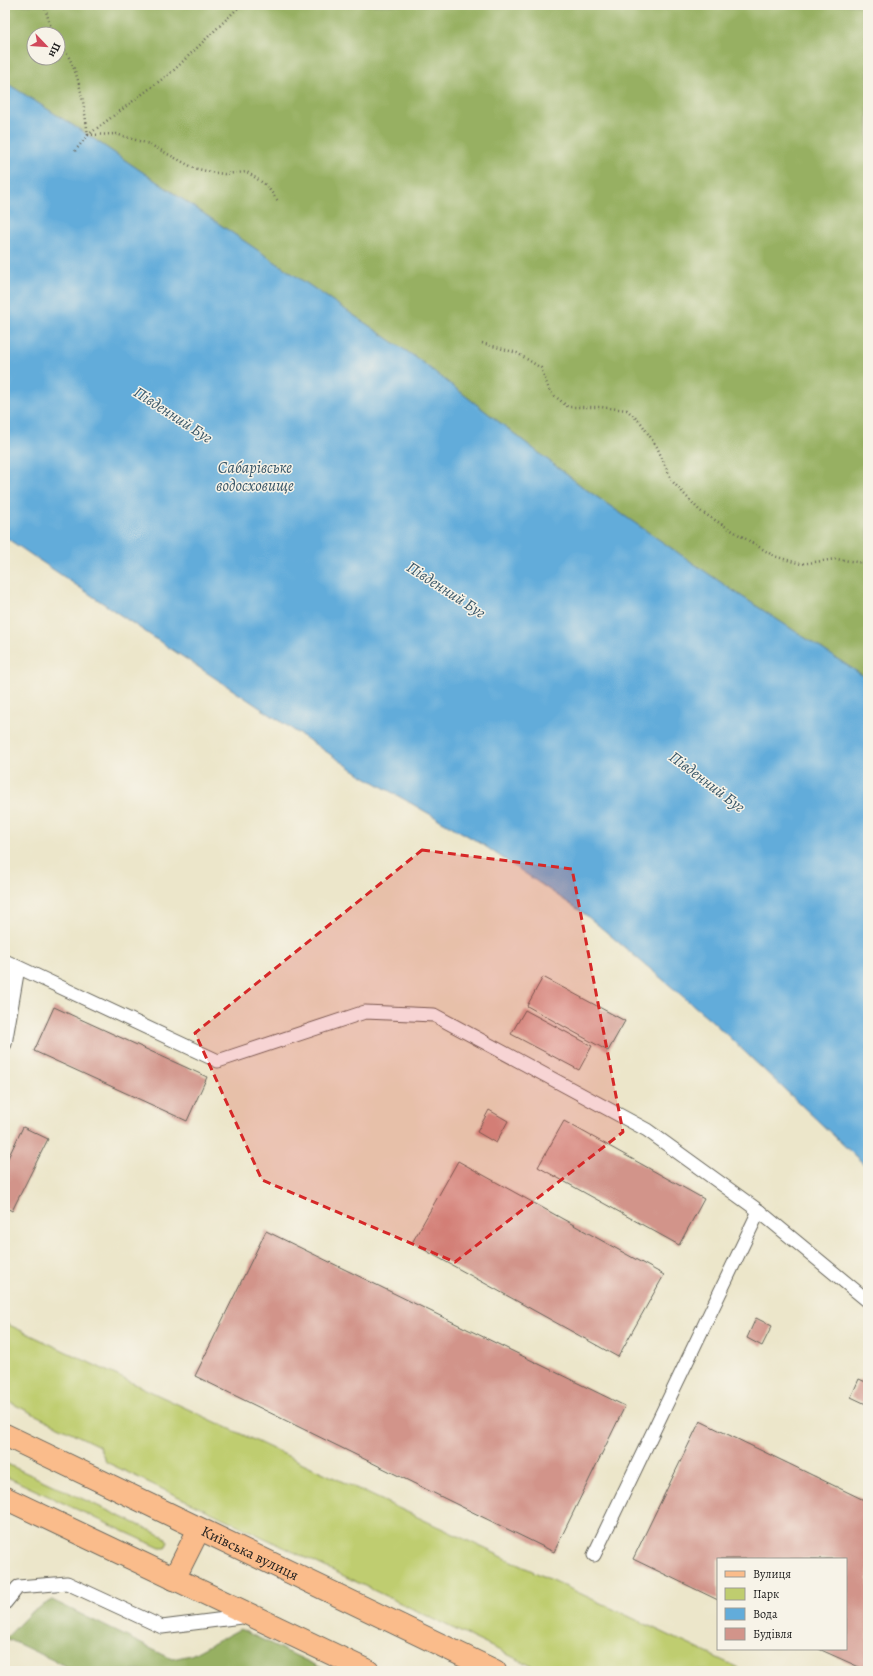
<svg xmlns="http://www.w3.org/2000/svg" width="873" height="1676" font-family="Alegreya,serif">
  <style>
    .green { fill: #bfcd6f; stroke: #6e7446 }
    .forest { fill: #97b062; stroke: #5a663f; fill-rule: evenodd }
    .water { fill: #62acda; stroke: #3f647b }
    .building { fill: #d2948a }
    .lines { fill: none; stroke-linecap: round; stroke-linejoin: round }
    .lane-casing { stroke: #656359; stroke-width: 15 }
    .primary-casing { stroke: #656359; stroke-width: 24 }
    .path { stroke: #656359; stroke-width: 2.5; stroke-dasharray: 1 3; stroke-linecap: butt }
    .lane { stroke: #fff; stroke-width: 13 }
    .primary { stroke: #fabc8b; stroke-width: 22 }
    .marked { fill: #d62828; fill-opacity: 0.2; stroke: #d62828; stroke-width: 3; stroke-dasharray: 8 5; stroke-linejoin: round }
    .labels { text-anchor: middle; dominant-baseline: central; stroke-width: 3; stroke-linejoin: round; paint-order: stroke }
    .street-label { font-size: 15px; fill: #1c1c1c; stroke: #f7f3e8 }
    .water-label { font-size: 16px; font-style: italic; fill: #385668; stroke: #f7f3e8 }
  </style>
  <rect width="100%" height="100%" fill="#f7f3e8"/>
  <filter id="ink" filterUnits="userSpaceOnUse"><feTurbulence type="fractalNoise" baseFrequency=".025" numOctaves="2"/><feDisplacementMap in="SourceGraphic" scale="8" xChannelSelector="R" yChannelSelector="G"/><feConvolveMatrix kernelMatrix="1 2 1 2 8 2 1 2 1" color-interpolation-filters="sRGB"/></filter>
  <filter id="wash" filterUnits="userSpaceOnUse"><feTurbulence type="fractalNoise" baseFrequency=".012" numOctaves="4" result="noise"/><feDisplacementMap in="SourceGraphic" scale="16" xChannelSelector="R" yChannelSelector="G"/><feGaussianBlur stdDeviation="0.9" result="paint"/><feColorMatrix in="noise" values="0 0 0 0 0 0 0 0 0 0 0 0 0 0 0 0 0 1.4 0 .05"/><feComposite in="paint" operator="in"/></filter>
  <g filter="url(#wash)">
    <rect width="100%" height="100%" fill="#ece6ca"/>
    <g class="green">
      <path d="M5,1323L745,1671H542L106,1462L99,1446L5,1400Z"/>
      <path d="M5,1463L165,1537L168,1542L165,1548H160L5,1476Z"/>
    </g>
    <g class="forest">
      <path d="M5,5H868V679L732,590L584,488L418,359L88,135L5,82ZM34,34H58V58H34Z"/>
      <path d="M52,1600L172,1659L191,1655L240,1629L328,1671H76L6,1638L30,1613Z"/>
    </g>
    <path class="water" d="M5,82L88,135L418,359L584,488L732,590L868,679V1168L711,1020L586,915L482,844L360,774L153,637L5,537Z"/>
    <g id="blocks">
      <g class="building">
        <path d="M543,977L625,1021L608,1051L527,1006Z"/>
        <path d="M54,1007L207,1077L187,1121L34,1051Z"/>
        <path d="M525,1010L592,1046L579,1070L511,1034Z"/>
        <path d="M489,1110L508,1121L496,1143L477,1132Z"/>
        <path d="M564,1121L704,1199L679,1245L538,1167Z"/>
        <path d="M23,1127L48,1139L12,1211L5,1207V1164Z"/>
        <path d="M458,1161L664,1275L618,1357L412,1243Z"/>
        <path d="M266,1231L625,1406L554,1552L195,1376Z"/>
        <path d="M756,1318L772,1326L762,1346L747,1338Z"/>
        <path d="M859,1379L868,1383V1405L851,1397Z"/>
        <path d="M700,1421L868,1502V1671L819,1649H846V1559H718V1600L633,1559Z"/>
      </g>
    </g>
  </g>
  <g filter="url(#ink)">
    <use href="#blocks" fill-opacity="0" stroke="#656359" stroke-width="1"/>
    <g class="lines">
      <defs>
        <g id="lane">
          <path d="M5,961L218,1061L365,1012L434,1015L647,1130L759,1211L868,1301"/>
          <path d="M5,1044L18,968"/>
          <path d="M594,1555L759,1211"/>
          <path d="M5,1603L18,1587L67,1583L162,1627L249,1616"/>
        </g>
        <g id="primary">
          <path id="s1" d="M5,1435L495,1671"/>
          <path d="M5,1498L368,1671"/>
          <path d="M174,1579L199,1529"/>
        </g>
      </defs>
      <use href="#lane" class="lane-casing"/>
      <use href="#primary" class="primary-casing"/>
      <g class="path">
        <path d="M44,5L53,34"/>
        <path d="M58,40C80,69 83,100 88,135"/>
        <path d="M88,135L116,134L149,144L194,168L210,172L224,174L247,172L266,185L278,201"/>
        <path d="M75,151L88,135L173,71L241,5"/>
        <path d="M482,343L517,353L541,368L550,392L568,407H600L627,410L641,423L657,447L672,481L700,511L774,556L801,564L836,559L864,563L868,568"/>
      </g>
      <use href="#lane" class="lane"/>
      <use href="#primary" class="primary"/>
    </g>
  </g>
  <path class="marked" d="M422,850L572,869L623,1132L455,1262L262,1180L195,1033Z"/>
  <g class="labels">
    <g class="street-label">
      <text stroke="none"><textPath href="#s1" startOffset="272">Київська вулиця</textPath></text>
    </g>
    <g class="water-label">
      <text transform="translate(173 415) rotate(33)">Південний Буг</text>
      <text x="255" y="468">Сабарівське<tspan x="255" dy="18">водосховище</tspan></text>
      <text transform="translate(446 590) rotate(33)">Південний Буг</text>
      <text transform="translate(707 782) rotate(37)">Південний Буг</text>
    </g>
  </g>
  <rect width="873" height="1676" fill="none" stroke="#f7f3e8" stroke-width="20"/>
  <rect x="717" y="1558" width="130" height="92" fill="#f7f3e8" stroke="#9f9d96"/>
  <rect x="725" y="1571" width="20" height="6" fill="#fabc8b" stroke="#9f9d96"/>
  <text x="753" y="1578" font-size="12" fill="#1c1c1c">Вулиця</text>
  <rect x="725" y="1588" width="20" height="12" fill="#bfcd6f" stroke="#9f9d96"/>
  <text x="753" y="1598" font-size="12" fill="#1c1c1c">Парк</text>
  <rect x="725" y="1608" width="20" height="12" fill="#62acda" stroke="#9f9d96"/>
  <text x="753" y="1618" font-size="12" fill="#1c1c1c">Вода</text>
  <rect x="725" y="1628" width="20" height="12" fill="#d2948a" stroke="#9f9d96"/>
  <text x="753" y="1638" font-size="12" fill="#1c1c1c">Будівля</text>
  <g transform="translate(46 46) rotate(115)"><circle r="19" fill="#f7f3e8" stroke="#9f9d96"/>
  <path d="M0-3L7 15L0 10L-7 15Z" fill="#d1495b"/>
  <text y="-6" font-size="11" font-weight="bold" text-anchor="middle" fill="#1c1c1c">Пн</text>
  </g>
</svg>
